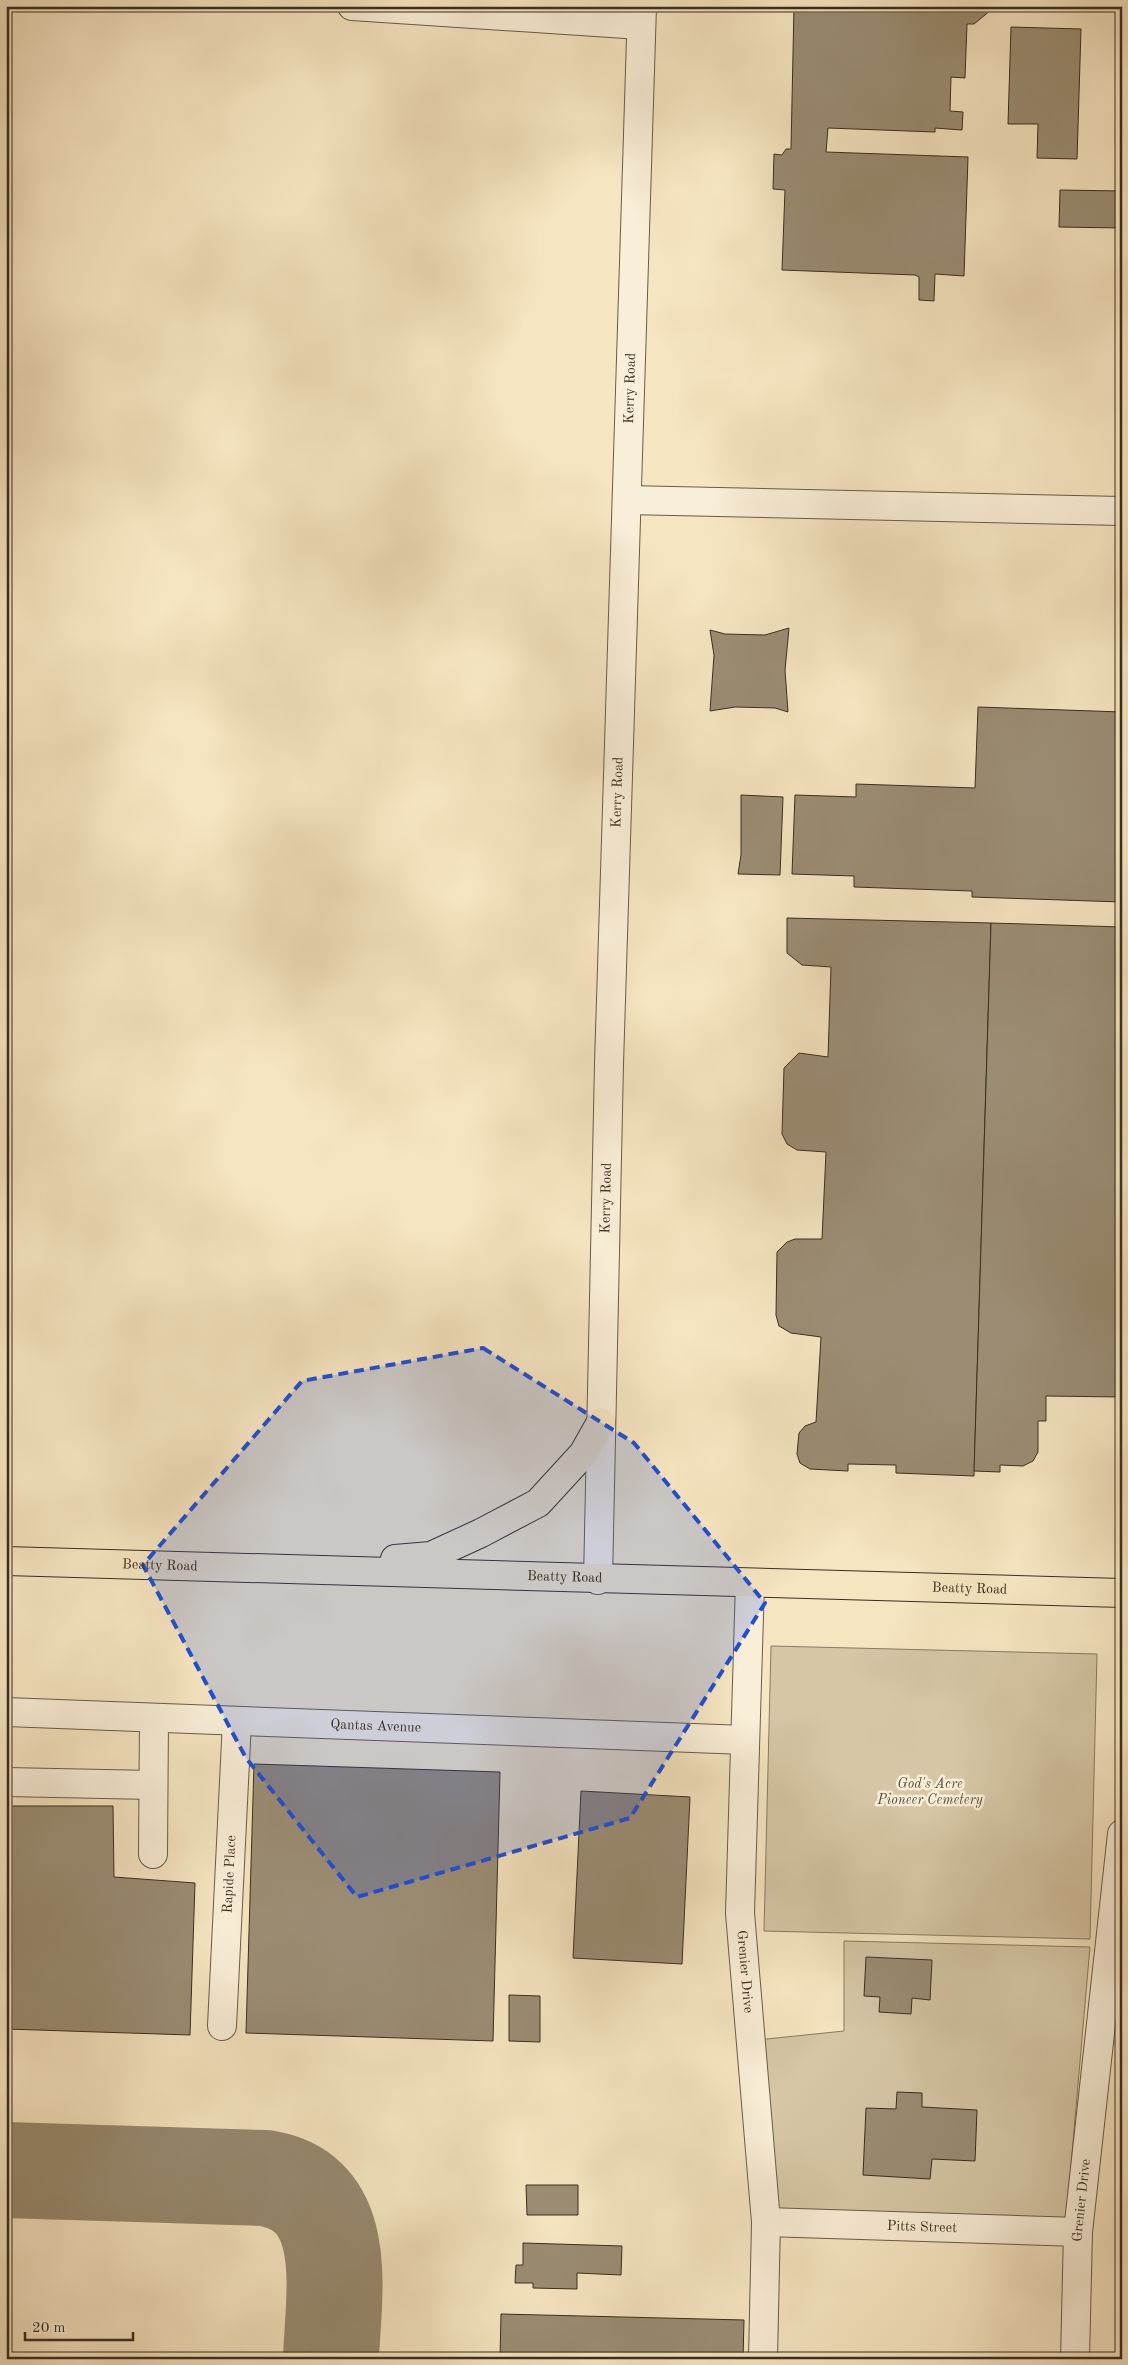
<svg xmlns="http://www.w3.org/2000/svg" width="1128" height="2365" font-family="'Old Standard TT',serif">
  <style>
    .green { fill: #d6c6a6; stroke: #887a63 }
    .lines { fill: none; stroke-linecap: round; stroke-linejoin: round }
    .taxiway { stroke: #988a70; stroke-width: 96 }
    .building { fill: #9b8d74; stroke: #392e20 }
    .minor-casing { stroke: #685c48; stroke-width: 30 }
    .major-casing { stroke: #392e20; stroke-width: 30 }
    .minor { stroke: #f9eed7; stroke-width: 28 }
    .major { stroke: #f6e5c1; stroke-width: 28 }
    .marked { fill: #1d4ed8; fill-opacity: 0.2; stroke: #1d4ed8; stroke-width: 4; stroke-dasharray: 10 6; stroke-linejoin: round }
    .labels { text-anchor: middle; dominant-baseline: central; stroke-width: 5; stroke-linejoin: round; paint-order: stroke }
    .street-label { font-size: 14px; fill: #392e20; stroke: #f9eed7 }
    .park-label { font-size: 14px; font-style: italic; fill: #584c3b; stroke: #f9eed7 }
  </style>
  <rect width="100%" height="100%" fill="#f6e5c1"/>
  <filter id="stains"><feTurbulence type="fractalNoise" baseFrequency=".004" numOctaves="4"/><feColorMatrix values="0 0 0 0 .2 0 0 0 0 .09 0 0 0 0 .02 0 0 0 .5 -.17"/></filter>
  <radialGradient id="worn" r=".72"><stop offset=".6" stop-color="#630" stop-opacity="0"/><stop offset="1" stop-color="#630" stop-opacity=".3"/></radialGradient>
  <g class="green">
    <path d="M771,1646L1097,1654L1090,1939L764,1931Z"/>
    <path d="M844,1941L1090,1947L1066,2222L774,2212L757,2040L844,2031Z"/>
  </g>
  <g class="lines">
    <path class="taxiway" d="M6,2170L265,2178C354,2192 333,2295 331,2359"/>
  </g>
  <g class="building">
    <path d="M794,6H1026V9L991,10L974,24H967L965,78L951,77L950,111L963,112L962,130L935,128V132L828,128L826,152L968,157L964,276L935,274L934,301L919,300V277L915,275L782,270L785,190L773,189L774,154L782,155L786,149H791Z"/>
    <path d="M1011,27L1081,29L1077,159L1037,158L1038,124H1008Z"/>
    <path d="M1060,190L1122,191V228L1059,227Z"/>
    <path d="M789,628L785,670L788,712L775,708L735,707L710,711L714,655L710,630L725,634L765,635Z"/>
    <path d="M978,707L1122,712V902L972,897V891L854,887V876L792,874L795,795L856,797V784L975,788Z"/>
    <path d="M741,795L783,797L780,875L738,874L741,855Z"/>
    <path d="M787,918L991,923L974,1476L896,1473V1465L848,1464V1471L810,1469L800,1463L797,1454L799,1433L805,1426L816,1422L821,1337L791,1333L779,1326L776,1315L777,1252L787,1242L795,1239H822L826,1152L797,1150L787,1144L782,1134L784,1068L799,1053L828,1057L831,967L802,965L787,953Z"/>
    <path d="M991,923L1122,927V1397L1046,1396V1421H1038V1452L1033,1461L1023,1466L1000,1465V1472L974,1471Z"/>
    <path d="M254,1764L500,1772L493,2041L246,2033Z"/>
    <path d="M581,1791L690,1797L682,1964L573,1958Z"/>
    <path d="M6,1806H113L114,1877L195,1883L190,2035L6,2029Z"/>
    <path d="M866,1957L932,1960L930,2000L912,1998L911,2014L879,2012L880,1997L864,1996Z"/>
    <path d="M509,1995L540,1996V2042L509,2041Z"/>
    <path d="M897,2092L922,2093V2107L977,2110L975,2161L932,2159L930,2179L863,2175L866,2108L896,2109Z"/>
    <path d="M526,2185H578V2215H527Z"/>
    <path d="M523,2243L622,2246L621,2275L577,2273V2289L533,2288V2283H515L516,2265H523Z"/>
    <path d="M501,2314L744,2320L743,2359H500Z"/>
  </g>
  <g class="lines">
    <defs>
      <g id="minor">
        <path d="M352,6L641,25"/>
        <path d="M627,500L1122,511"/>
        <path id="s1" d="M598,1580L609,1064L642,6"/>
        <path id="s2" d="M750,1583L740,1913L766,2222L763,2359"/>
        <path id="s3" d="M6,1712L745,1740"/>
        <path d="M6,1782L153,1785"/>
        <path d="M153,1854L154,1718"/>
        <path id="s4" d="M222,2026L237,1721"/>
        <path id="s5" d="M766,2222L1078,2232"/>
        <path id="s6" d="M1075,2359L1078,2232L1122,1834"/>
      </g>
      <g id="major">
        <path d="M395,1559L431,1556L481,1533L538,1503L583,1454L601,1422"/>
        <path id="s7" d="M6,1561L1122,1593"/>
      </g>
    </defs>
    <use href="#minor" class="minor-casing"/>
    <use href="#major" class="major-casing"/>
    <use href="#minor" class="minor"/>
    <use href="#major" class="major"/>
  </g>
  <path class="marked" d="M483,1348L634,1443L765,1603L630,1818L357,1897L246,1758L143,1565L302,1381Z"/>
  <g class="labels">
    <g class="street-label">
      <text stroke="none"><textPath href="#s1" startOffset="1192">Kerry Road</textPath></text>
      <text stroke="none"><textPath href="#s1" startOffset="788">Kerry Road</textPath></text>
      <text stroke="none"><textPath href="#s1" startOffset="382">Kerry Road</textPath></text>
      <text stroke="none"><textPath href="#s7" startOffset="154">Beatty Road</textPath></text>
      <text stroke="none"><textPath href="#s7" startOffset="559">Beatty Road</textPath></text>
      <text stroke="none"><textPath href="#s7" startOffset="964">Beatty Road</textPath></text>
      <text stroke="none"><textPath href="#s3" startOffset="370">Qantas Avenue</textPath></text>
      <text stroke="none"><textPath href="#s4" startOffset="152">Rapide Place</textPath></text>
      <text stroke="none"><textPath href="#s2" startOffset="389">Grenier Drive</textPath></text>
      <text stroke="none"><textPath href="#s6" startOffset="159">Grenier Drive</textPath></text>
      <text stroke="none"><textPath href="#s5" startOffset="156">Pitts Street</textPath></text>
    </g>
    <g class="park-label">
      <text x="930" y="1784">God's Acre<tspan x="930" dy="16">Pioneer Cemetery</tspan></text>
    </g>
  </g>
  <rect width="1128" height="2365" fill="none" stroke="#f6e5c1" stroke-width="25"/>
  <rect x="8" y="8" width="1113" height="2350" fill="none" stroke="#392e20" stroke-width="2.5"/>
  <rect x="12" y="12" width="1103" height="2340" fill="none" stroke="#392e20"/>
  <path d="M25 2332v8h108v-8" fill="none" stroke="#392e20" stroke-width="2.5"/>
  <text x="32" y="2332" font-size="15" fill="#392e20" stroke="#f9eed7" stroke-width="4" paint-order="stroke">20 m</text>
  <rect width="100%" height="100%" filter="url(#stains)"/>
  <rect width="100%" height="100%" fill="url(#worn)"/>
</svg>
